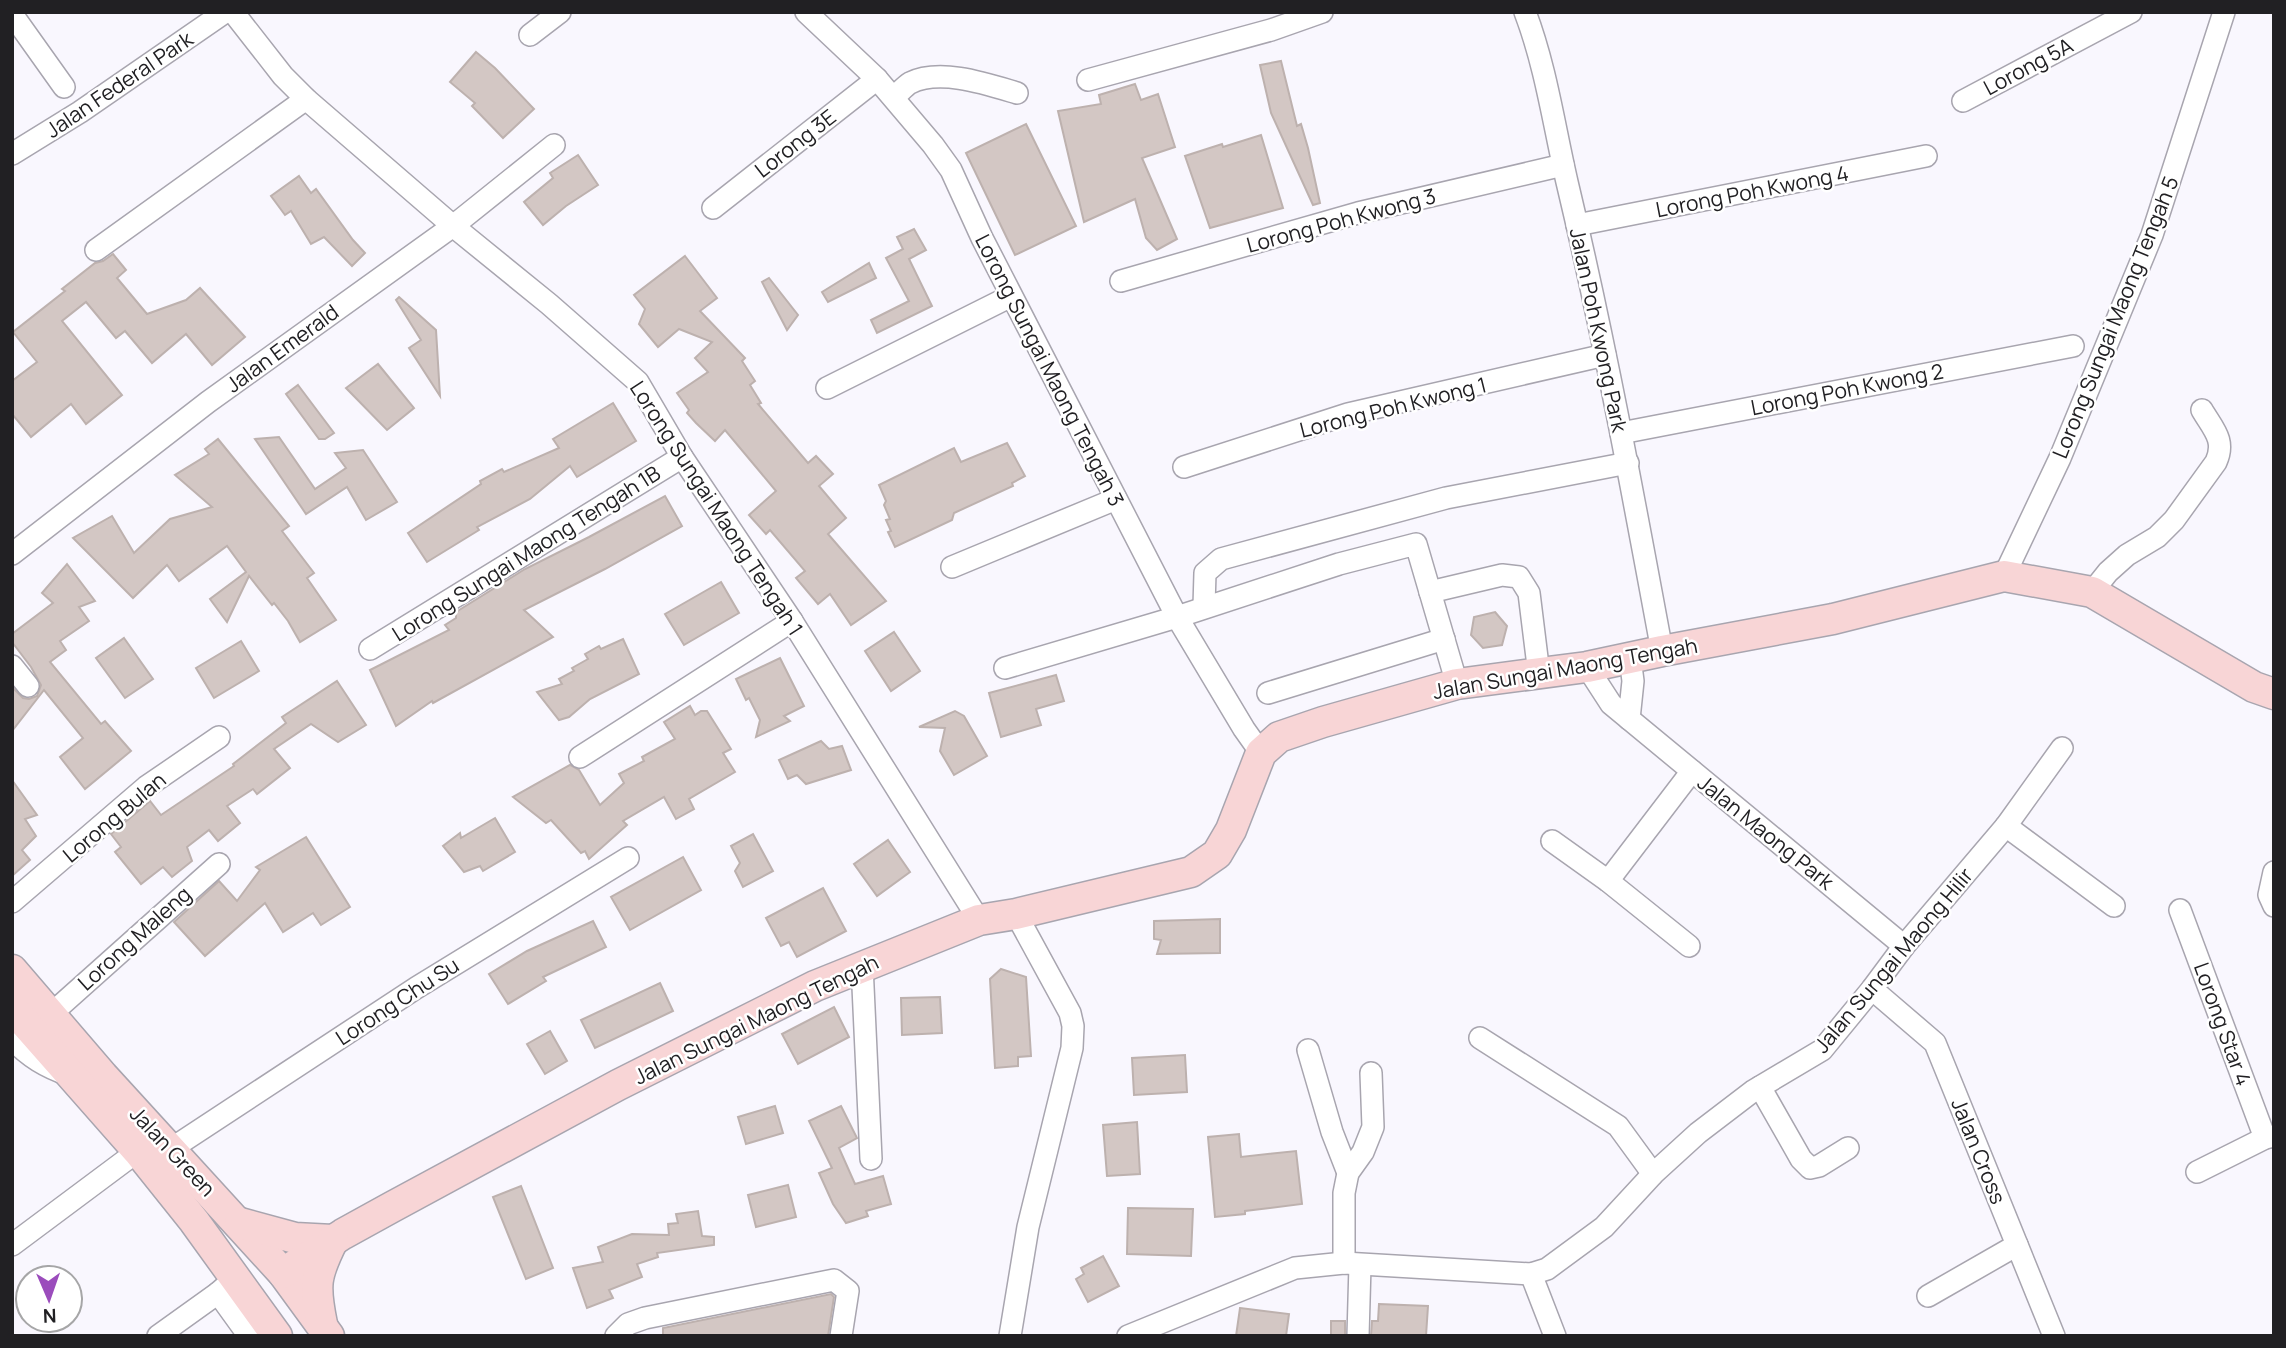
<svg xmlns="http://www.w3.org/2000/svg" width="2286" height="1348" font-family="Manrope,sans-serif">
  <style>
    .building { fill: #d3c7c4; stroke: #bdb1ae; stroke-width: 2 }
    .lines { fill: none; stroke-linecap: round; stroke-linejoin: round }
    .street-casing { stroke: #a8a5af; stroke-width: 24 }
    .secondary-casing { stroke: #a8a5af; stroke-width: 33 }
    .street { stroke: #fff; stroke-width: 21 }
    .secondary { stroke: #f8d5d6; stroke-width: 30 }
    .labels { text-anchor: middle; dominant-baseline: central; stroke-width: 5; stroke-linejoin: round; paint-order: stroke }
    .street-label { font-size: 21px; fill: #212023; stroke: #fff }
  </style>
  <rect width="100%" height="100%" fill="#f9f7fe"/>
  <g class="building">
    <path d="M476,52L495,68L534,109L503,138L472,106L475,103L450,82Z"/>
    <path d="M1281,61L1297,126L1301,124L1308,148L1320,203L1313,205L1271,113L1260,65Z"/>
    <path d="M1135,84L1141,100L1158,94L1175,147L1142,158L1177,239L1157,250L1146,238L1135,199L1084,222L1058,111L1101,104L1099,95Z"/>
    <path d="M1026,124L1076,226L1015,255L966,153Z"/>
    <path d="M1261,135L1283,208L1210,228L1185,156L1222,144L1223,147Z"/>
    <path d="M578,155L598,185L566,206L543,225L524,202L553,178L550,173Z"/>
    <path d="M299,176L311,193L316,189L353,240L365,253L352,266L324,237L311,244L291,211L285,215L271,196Z"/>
    <path d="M914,229L926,250L909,259L932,306L877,333L871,320L909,301L886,258L903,249L897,237Z"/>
    <path d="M113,254L126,270L117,278L147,314L186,300L200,288L245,337L212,365L186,334L152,363L125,331L116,338L86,302L62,321L122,395L86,424L71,404L31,437L12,414V381L37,362L13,332L65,291L62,289L95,263L103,261Z"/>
    <path d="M685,256L717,298L700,311L745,358L742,361L755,381L750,385L761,403L758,404L808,463L816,456L833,474L819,486L846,518L828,534L886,601L851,625L830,594L818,604L796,578L805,571L770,530L766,534L749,515L776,491L725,430L715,441L696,423L687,413L689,410L677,393L708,372L695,358L712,342L679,329L658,347L639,324L645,309L634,295Z"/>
    <path d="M869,263L876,278L828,302L822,292Z"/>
    <path d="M769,278L798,315L787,330L762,282Z"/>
    <path d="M399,297L436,330L440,396L409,348L421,340L396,300Z"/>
    <path d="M378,364L414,408L387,430L346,388Z"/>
    <path d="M298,385L334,433L325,439H319L286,394Z"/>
    <path d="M613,403L636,441L577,477L570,466L530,499L477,527L479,530L427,562L408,533L481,484L480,481L502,469L504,472L559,448L553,439Z"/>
    <path d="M279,437L315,489L346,468L335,453L363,450L397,502L366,520L347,487L306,514L255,439Z"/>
    <path d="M218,439L289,526L282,531L314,573L307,578L336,620L300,642L288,621L274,603L272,605L249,576L227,622L210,599L246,572L227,546L179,581L167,565L133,598L73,538L112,516L134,553L170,519L212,507L175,475L209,454L205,449Z"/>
    <path d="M1007,443L1025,476L1012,483L1013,486L954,513L952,520L895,547L888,532L891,531L886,520L890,519L884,505L886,501L879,485L954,448L961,462Z"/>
    <path d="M665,496L682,526L605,569L524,610L553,637L433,703L432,701L396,726L370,670L449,630L445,625L456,618V612L525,569L589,537Z"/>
    <path d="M67,564L95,601L79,607L89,621L60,641L66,650L50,662L101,724L105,721L131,751L85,789L60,757L83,738L44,690L12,731V687L23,698L29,699L37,696L41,685L31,667L12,642V634L53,603L42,593Z"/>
    <path d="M721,582L739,613L684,645L665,614Z"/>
    <path d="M1495,612L1507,626L1502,645L1483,648L1471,635L1474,617Z"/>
    <path d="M894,632L920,671L891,691L865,651Z"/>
    <path d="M124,638L153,679L125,698L96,658Z"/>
    <path d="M623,639L639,674L590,699L569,717L559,720L537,692L562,684L559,679L574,671L572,668L588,659L585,654L599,646L601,649Z"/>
    <path d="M241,641L259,671L214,698L196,668Z"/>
    <path d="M780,658L804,706L784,716L790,721L756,737L760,720L749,698L746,700L736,679Z"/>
    <path d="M1056,675L1064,701L1036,709L1041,725L1001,737L989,693Z"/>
    <path d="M337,681L366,725L338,742L311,724L274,749L290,768L257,794L253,789L227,806L240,823L218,841L209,830L187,847L192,861L172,877L163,867L141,884L115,852L121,847L111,834L150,801L161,815L234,766L233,764L286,723L282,717Z"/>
    <path d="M690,706L695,715L701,711H707L731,749L723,753L735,772L689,799L694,809L676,819L664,797L623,821L627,825L589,859L585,851L581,853L551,820L546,823L513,797L570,765L579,770L600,805L624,783L619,774L644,761L642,757L675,739L664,722Z"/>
    <path d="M955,711L964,716L987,756L954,775L940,751L945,728L919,727Z"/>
    <path d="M821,741L829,749L842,746L851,770L806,784L797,775L788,779L779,760Z"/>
    <path d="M12,780L37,815L25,819L36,836L22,850L30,860L12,876Z"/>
    <path d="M495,818L515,852L483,871L480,866L464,872L443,846L460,833L461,838Z"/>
    <path d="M753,834L773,871L743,887L735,871L740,863L731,846Z"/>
    <path d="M306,837L350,907L321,925L313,913L283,932L265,903L205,956L174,922L219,881L237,901L260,870L256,867Z"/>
    <path d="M888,840L910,872L877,896L854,864Z"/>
    <path d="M683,857L701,890L630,930L611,897Z"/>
    <path d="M823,888L846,931L797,957L789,942L781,946L766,918Z"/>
    <path d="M1220,919V953L1157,954L1161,940L1154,939V921Z"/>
    <path d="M593,921L606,947L543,977L546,981L508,1004L489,974L527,951Z"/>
    <path d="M1001,969L1026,977L1031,1056L1018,1057V1066L995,1068L990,979Z"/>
    <path d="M660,983L673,1011L595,1048L581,1020Z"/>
    <path d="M940,997L942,1033L902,1035L901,998Z"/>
    <path d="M834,1007L849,1037L798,1064L782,1034Z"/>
    <path d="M550,1031L567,1061L545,1074L527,1044Z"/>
    <path d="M1185,1055L1187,1092L1134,1095L1132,1058Z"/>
    <path d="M775,1106L783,1133L746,1144L738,1117Z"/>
    <path d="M841,1106L857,1138L839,1148L855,1184L883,1176L891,1204L866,1211L868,1216L846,1223L833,1204L819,1173L832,1168L809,1121Z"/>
    <path d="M1137,1122L1140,1174L1107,1176L1103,1125Z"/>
    <path d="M1239,1134L1241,1157L1296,1151L1302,1204L1245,1211V1214L1215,1217L1208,1137Z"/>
    <path d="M788,1185L796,1217L756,1227L748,1195Z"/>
    <path d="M521,1186L553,1268L526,1279L493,1197Z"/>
    <path d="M1128,1208L1193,1209L1191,1256L1127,1254Z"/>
    <path d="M698,1211L702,1236L714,1237V1245L657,1253L658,1257L637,1264L642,1277L609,1290L613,1298L587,1308L573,1268L603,1262L598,1247L632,1234L669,1235L668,1224L678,1223L676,1214Z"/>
    <path d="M1103,1256L1119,1286L1088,1302L1076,1279L1084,1274L1081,1268Z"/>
    <path d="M831,1294L834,1297L828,1336H663V1328Z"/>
    <path d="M1379,1304L1428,1306L1426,1336H1371L1372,1321H1378Z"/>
    <path d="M1240,1308L1289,1314L1286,1336H1236Z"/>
    <rect x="1331" y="1321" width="14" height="15"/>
  </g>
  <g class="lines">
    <defs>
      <g id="street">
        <path d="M233,12L283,76L306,99L453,226L549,304L638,382L682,457L792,621L979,920"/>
        <path d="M806,12L877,79L933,145L951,170L982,238L1177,617L1244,729L1261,753"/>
        <path d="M1525,12C1546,67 1554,126 1567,182C1604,337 1633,494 1662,651"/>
        <path d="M12,14L64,87"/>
        <path d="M530,35L560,12"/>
        <path d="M1088,80L1271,30L1322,12"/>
        <path d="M894,97C899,93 905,86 910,83C940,68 987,84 1017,93"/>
        <path d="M1963,101L2131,12"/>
        <path d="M12,154L80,112L225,12"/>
        <path d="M713,208L877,79"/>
        <path d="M1577,225L1926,156"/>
        <path d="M96,250L306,99"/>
        <path d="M1121,281L1358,213L1563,165"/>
        <path d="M827,388L1011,296"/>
        <path d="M1621,433L2073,346"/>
        <path d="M1184,467L1348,414L1605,355"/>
        <path d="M12,554L208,402L453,226L554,145"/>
        <path d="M952,567L1116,499"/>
        <path d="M2004,576L2060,458L2152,235L2224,12"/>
        <path d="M1430,592L1502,575L1519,577L1529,593L1539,674"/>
        <path d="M2092,592L2108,572L2127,555L2157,537L2174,520L2216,462C2226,440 2213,429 2202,410"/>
        <path d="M1204,606L1205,573L1221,559L1446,498L1628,463"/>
        <path d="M370,649L682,457"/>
        <path d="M12,666L28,686"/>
        <path d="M1587,667L1611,704L1904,946"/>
        <path d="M1005,668L1177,617L1339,564L1416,544L1457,684"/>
        <path d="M1268,693L1444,639"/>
        <path d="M1629,719L1633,681L1630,658"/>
        <path d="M580,757L792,621"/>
        <path d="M2006,826L2114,906"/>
        <path d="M1552,841L1608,881L1689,946"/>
        <path d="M2274,872L2269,895L2274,906"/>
        <path d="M1608,881L1692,771"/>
        <path d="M12,902L146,787L219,737"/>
        <path d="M2180,910L2265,1138"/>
        <path d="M862,965L871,1159"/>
        <path d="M1872,989L1935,1043L2054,1336"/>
        <path d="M51,1014L219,864"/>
        <path d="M1480,1038L1618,1126L1653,1174"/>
        <path d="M12,1039C29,1057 46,1067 69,1075"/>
        <path d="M1308,1050L1332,1132L1348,1173"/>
        <path d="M1760,1087L1801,1159L1810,1168L1819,1166L1848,1148"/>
        <path d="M171,1149L416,988L628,858"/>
        <path d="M2197,1172L2265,1138L2274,1136"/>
        <path d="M12,1245L138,1151"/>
        <path d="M1344,1263V1193L1348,1173L1363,1152L1373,1127L1371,1073"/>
        <path d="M1531,1274L1555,1336"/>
        <path d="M218,1293L249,1336"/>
        <path d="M1928,1296L2017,1245"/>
        <path d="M158,1336L218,1293L235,1278"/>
        <path d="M616,1336L628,1324L645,1318L834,1280L848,1291L841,1336"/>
        <path d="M1010,1336L1028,1227L1072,1048L1073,1026L1070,1013L1016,914"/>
        <path d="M1128,1336L1295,1268L1344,1263L1531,1274L1547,1269L1604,1227L1653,1174L1698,1133L1753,1091L1822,1050L1872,989L1904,946L2006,826L2062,748"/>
        <path d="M1358,1336L1360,1265"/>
      </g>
      <g id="secondary">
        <path d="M12,970L103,1076L283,1273L329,1336"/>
        <path d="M12,1008L138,1151L194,1221L277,1336"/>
        <path d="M240,1223L295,1238L333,1240"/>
        <path d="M283,1273L343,1234L392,1207L618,1085L815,986L979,920L1016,914L1191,872L1217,854L1231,830L1261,753L1279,737L1323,722L1457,684L1587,667L1662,651L1833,619L2004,576L2092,592L2254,687L2274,694"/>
        <path d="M322,1324C314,1285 315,1276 333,1240"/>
      </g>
    </defs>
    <use href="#street" class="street-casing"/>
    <use href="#secondary" class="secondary-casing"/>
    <use href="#street" class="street"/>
    <use href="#secondary" class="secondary"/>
  </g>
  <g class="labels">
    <g class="street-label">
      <text transform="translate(2028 66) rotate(-28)">Lorong 5A</text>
      <text transform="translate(119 84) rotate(-34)">Jalan Federal Park</text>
      <text transform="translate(795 143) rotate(-38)">Lorong 3E</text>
      <text transform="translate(1752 191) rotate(-11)">Lorong Poh Kwong 4</text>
      <text transform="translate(1341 220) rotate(-15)">Lorong Poh Kwong 3</text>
      <text transform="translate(2115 317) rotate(-68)">Lorong Sungai Maong Tengah 5</text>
      <text transform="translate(1599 330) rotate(78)">Jalan Poh Kwong Park</text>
      <text transform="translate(282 348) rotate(-36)">Jalan Emerald</text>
      <text transform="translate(1050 370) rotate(63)">Lorong Sungai Maong Tengah 3</text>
      <text transform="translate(1847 389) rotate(-11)">Lorong Poh Kwong 2</text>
      <text transform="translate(1393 407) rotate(-14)">Lorong Poh Kwong 1</text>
      <text transform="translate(717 508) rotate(57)">Lorong Sungai Maong Tengah 1</text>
      <text transform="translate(526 553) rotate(-32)">Lorong Sungai Maong Tengah 1B</text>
      <text transform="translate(1565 668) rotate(-10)">Jalan Sungai Maong Tengah</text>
      <text transform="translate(114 817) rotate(-40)">Lorong Bulan</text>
      <text transform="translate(1766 832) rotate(39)">Jalan Maong Park</text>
      <text transform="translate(134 938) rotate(-42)">Lorong Maleng</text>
      <text transform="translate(1893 960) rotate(-50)">Jalan Sungai Maong Hilir</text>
      <text transform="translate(397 1001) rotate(-33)">Lorong Chu Su</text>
      <text transform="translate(756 1019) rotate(-26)">Jalan Sungai Maong Tengah</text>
      <text transform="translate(2223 1024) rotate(70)">Lorong Star 4</text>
      <text transform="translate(173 1151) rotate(47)">Jalan Green</text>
      <text transform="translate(1979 1151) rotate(68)">Jalan Cross</text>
    </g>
  </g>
  <rect width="2286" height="1348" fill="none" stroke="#212023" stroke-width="28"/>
  <g transform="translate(49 1299) rotate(178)"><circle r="33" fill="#ffffff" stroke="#a6a6a7" stroke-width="2"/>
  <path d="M0-5L12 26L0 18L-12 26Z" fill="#9b4cbc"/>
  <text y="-10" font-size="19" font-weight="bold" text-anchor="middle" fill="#212023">N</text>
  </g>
</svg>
